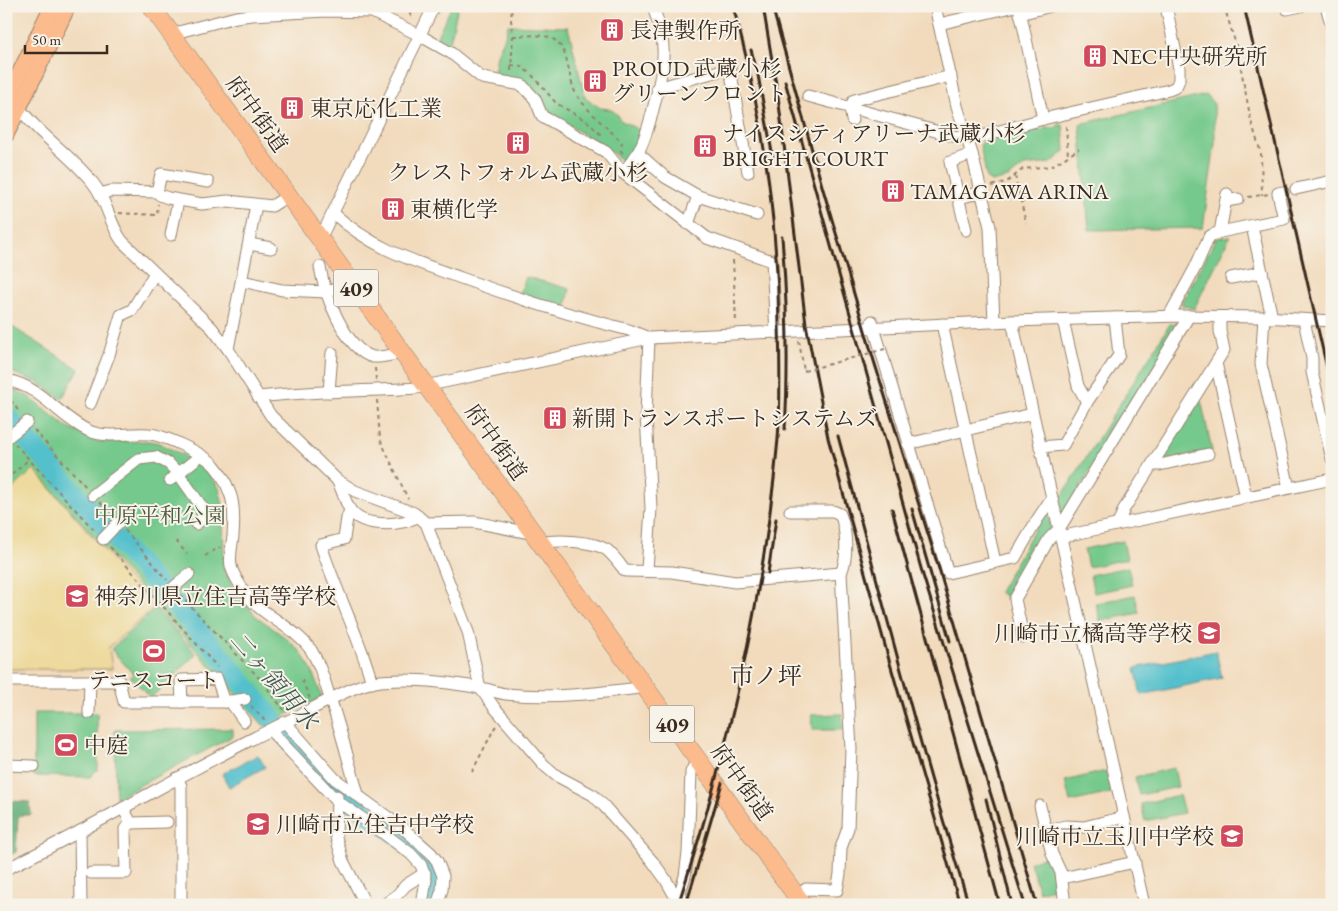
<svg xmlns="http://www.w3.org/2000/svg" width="1338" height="911" font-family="'EB Garamond','Noto Serif JP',serif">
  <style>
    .green { fill: #76c98c; stroke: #587a55 }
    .forest { fill: #60ad78; stroke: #4e6c4b }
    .sand { fill: #eeda9e; stroke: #94825e }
    .water { fill: #53c0cc; stroke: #477575 }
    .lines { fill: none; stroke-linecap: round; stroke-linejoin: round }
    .river { stroke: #53c0cc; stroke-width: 20 }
    .minor-casing { stroke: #96826e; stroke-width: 13 }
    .major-casing { stroke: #96826e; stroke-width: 17 }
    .highway-casing { stroke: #96826e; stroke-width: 19 }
    .path { stroke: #96826e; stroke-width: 2; stroke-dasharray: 4 4; stroke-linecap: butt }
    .minor { stroke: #fff; stroke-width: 11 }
    .major { stroke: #fbbb8c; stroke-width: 15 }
    .highway { stroke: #fbbb8c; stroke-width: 18 }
    .rail { stroke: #3b2a1e; stroke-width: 3 }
    .path-bridge { stroke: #96826e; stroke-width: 2; stroke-dasharray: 4 4; stroke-linecap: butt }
    .labels { text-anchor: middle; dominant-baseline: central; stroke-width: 4; stroke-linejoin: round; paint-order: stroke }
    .shield { fill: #f7f3e8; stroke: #73665b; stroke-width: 1 }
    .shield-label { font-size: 21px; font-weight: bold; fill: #3b2a1e }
    .poi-label { font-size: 22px; fill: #3b2a1e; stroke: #f7f3e8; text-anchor: start }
    .street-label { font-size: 22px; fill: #3b2a1e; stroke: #f7f3e8 }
    .park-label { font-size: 22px; fill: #4d5a3f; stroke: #f7f3e8 }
    .neighbourhood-label { font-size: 24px; fill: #3b2a1e; stroke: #f7f3e8 }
    .water-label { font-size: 24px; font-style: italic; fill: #425752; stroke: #f7f3e8 }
  </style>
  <rect width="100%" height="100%" fill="#f7f3e8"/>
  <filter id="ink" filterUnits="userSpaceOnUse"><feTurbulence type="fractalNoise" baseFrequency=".02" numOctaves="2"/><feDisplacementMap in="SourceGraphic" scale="10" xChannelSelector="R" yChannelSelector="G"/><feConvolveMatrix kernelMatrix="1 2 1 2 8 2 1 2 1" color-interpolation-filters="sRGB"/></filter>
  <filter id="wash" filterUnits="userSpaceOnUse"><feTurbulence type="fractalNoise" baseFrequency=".0096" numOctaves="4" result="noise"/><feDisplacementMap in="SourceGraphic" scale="20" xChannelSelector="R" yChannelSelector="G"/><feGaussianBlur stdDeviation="1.12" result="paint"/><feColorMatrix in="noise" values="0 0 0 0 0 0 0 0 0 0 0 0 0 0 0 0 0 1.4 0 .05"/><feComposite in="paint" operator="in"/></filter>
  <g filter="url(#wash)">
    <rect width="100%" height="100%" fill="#f2dbbd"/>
    <g class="green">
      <path d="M452,6H458L449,46L438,41L437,36Z"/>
      <path d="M508,25L568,27L585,97L600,108L610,109L617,114L620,120L641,131L636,148L625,163L605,147L545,111L543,103L528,84L494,74L497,55L506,34Z"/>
      <path d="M1206,95L1214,104L1215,143L1203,228L1089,230L1080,124Z"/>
      <path d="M1058,125H1063L1065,151L1051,163L1024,166L1008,178L991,182L987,179L980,145L983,142L1009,136C1015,137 1022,131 1029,133L1037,129L1042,131L1044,128H1055Z"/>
      <path d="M1230,236L1194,309L1181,304L1216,238Z"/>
      <path d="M526,277L570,289L566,307L520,294Z"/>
      <path d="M6,323L79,369L62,399L39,383L6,370Z"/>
      <path d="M1182,323L1060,520L1057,504L1170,324Z"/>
      <path d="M6,386L29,397L68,428L99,442L149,441L159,443L197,462L206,469L219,488L223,505L224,569L235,592L256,616L286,638L300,651L312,671L322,697L264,726L42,478L6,573Z"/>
      <path d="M1200,395L1212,451L1159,461Z"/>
      <path d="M1048,511L1051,529L1012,600L999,592L1037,525Z"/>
      <path d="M1123,541L1127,559L1088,567L1084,549Z"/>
      <path d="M1128,567L1132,585L1094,593L1090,575Z"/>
      <path d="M1135,595L1139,613L1100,621L1096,603Z"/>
      <path d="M156,608L196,654L151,698L130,677L134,675L111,649Z"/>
      <path d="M34,713H97L98,769L90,777L34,776Z"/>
      <path d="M842,714L843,730H812L811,715Z"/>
      <path d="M233,729V736L116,798L115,730Z"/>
      <path d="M1174,768L1178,787L1139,795L1135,777Z"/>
      <path d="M1106,771L1111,793L1070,802L1065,781Z"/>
      <path d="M1179,795L1184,813L1145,821L1141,804Z"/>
      <path d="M1052,854L1059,886L1039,892L1030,862Z"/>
    </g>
    <path class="forest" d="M10,801L30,802L31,815H21L18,817L16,852L6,857V851L11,849Z"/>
    <path class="sand" d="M34,469L154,608L109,647L112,669H6V495Z"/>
    <g class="water">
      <path d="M1216,651L1222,678L1141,695L1135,668Z"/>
      <path d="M258,755L265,767L229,787L222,774Z"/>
    </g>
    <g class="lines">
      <path class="river" d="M6,416L220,655L292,743L328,781L346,797L410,845L426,861L434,874V883L428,905"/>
    </g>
  </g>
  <g filter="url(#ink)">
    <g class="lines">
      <defs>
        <g id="minor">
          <path d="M935,6L957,106L972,154L990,227L994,322"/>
          <path d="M1019,6L1043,119"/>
          <path d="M1326,6L1332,27"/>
          <path d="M1287,9L1301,6"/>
          <path d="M1020,14L1051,6"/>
          <path d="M939,24L1016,6"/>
          <path d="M171,34L236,17L252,15L326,11L372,12L419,35L451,53L482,78L522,85L535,99L542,116L606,152L623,173L707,238L772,261L776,333"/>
          <path d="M657,88L730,68L748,172"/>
          <path d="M808,96L968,140L1043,119L1169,90L1176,87L1179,80V68L1166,6"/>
          <path d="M15,102C36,133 70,154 93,183C107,200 109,223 122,241L212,328L228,349L271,416L337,480L355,491L414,513L426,523L468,632L480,688L494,707L544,765L557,776L593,795L604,806L653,862L666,880L680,905"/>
          <path d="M852,120L850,108L854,100L951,76"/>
          <path d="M638,153L665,177L698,196L688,224"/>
          <path d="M623,173C628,166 633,160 637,154C648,137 665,68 663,48C663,34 657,20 653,6"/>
          <path d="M1296,189L1332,181"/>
          <path d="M157,192L161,174L208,182"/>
          <path d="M100,194L111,191L157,192L160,195L168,198L202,204L228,201L272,206L289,195"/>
          <path d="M698,196L757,215"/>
          <path d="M959,198L982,192"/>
          <path d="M1226,201L1238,199"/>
          <path d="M333,213C373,249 411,260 461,278C516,298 572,316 629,330L649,338L646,415L651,508L647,570"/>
          <path d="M1252,226L1272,318"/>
          <path d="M966,230L950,162L972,154"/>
          <path d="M1220,232L1227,194"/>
          <path d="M171,235L178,201"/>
          <path d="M320,239L434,6"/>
          <path d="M249,244L271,248"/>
          <path d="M320,267C324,292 345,350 373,357C379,358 396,354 403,353"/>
          <path d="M1231,278L1262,272"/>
          <path d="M242,281L282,290L326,292L353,284"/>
          <path d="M1169,316L1195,268L1209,237L1212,235L1220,232L1284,219L1278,193L1283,192"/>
          <path d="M1264,317L1261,364L1289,488"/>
          <path d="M1063,320L1078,386L1087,402"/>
          <path d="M1304,320L1312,358V372L1332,459"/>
          <path d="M872,321L948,573L1015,558L1037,520L1051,499"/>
          <path d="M1012,321L1144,905"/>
          <path d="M942,324L995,562"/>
          <path d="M228,349L256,205"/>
          <path d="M1216,363L1246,497"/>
          <path d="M6,380C43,387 58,417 89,431C108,439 130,432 149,434C164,435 204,454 214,465C220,472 226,482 229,491C235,503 234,523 233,536C232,546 229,556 231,566C233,575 239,583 243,590C260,616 293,625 311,650C319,663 324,678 328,692C340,726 348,760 358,794"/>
          <path d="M329,392L332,353"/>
          <path d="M258,397C311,390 363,392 416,388L649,338L1012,321L1179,316L1264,317L1332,321"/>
          <path d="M90,404L109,355L121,315L132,310L155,273"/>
          <path d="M8,437L27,422"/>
          <path d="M908,444L1032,414"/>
          <path d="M1040,447L1063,445L1087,402L1119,355L1115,318"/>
          <path d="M1152,465H1160L1208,454"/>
          <path d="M170,480L200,456"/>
          <path d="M338,482C343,491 345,503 351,511C363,528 404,526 418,516"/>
          <path d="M93,495L139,459L156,457L169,464L178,473L202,507L203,518L196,524"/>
          <path d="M350,510L347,518L344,539L321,545C336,592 359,635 372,683"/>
          <path d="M790,511H833L840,514C847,531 848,557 841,573L851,749L848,828L841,848L840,874L837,890L806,889L797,896"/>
          <path d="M426,523L474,522L535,534"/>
          <path d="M1118,524L1124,509L1224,350L1220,331V317"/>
          <path d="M1060,537L1332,479"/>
          <path d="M103,539L118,523"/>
          <path d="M541,543C557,539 593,541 607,550C614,556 619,563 625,571L672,572L735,582L841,573"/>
          <path d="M173,588L189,574"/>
          <path d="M1023,637L1015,599L1049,539L1059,529L1189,316"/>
          <path d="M6,681H119L124,702H225L245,699"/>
          <path d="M230,701L244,721"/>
          <path d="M182,702L181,680L217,679L225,702"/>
          <path d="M89,713L90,681"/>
          <path d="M285,722L335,779L404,829L431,853L437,861L443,876L442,890L437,905"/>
          <path d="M270,730L337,801L378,829L411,854L421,865L426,880L422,905"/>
          <path d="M6,765L34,766"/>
          <path d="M177,778L181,786V905"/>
          <path d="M337,796L336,837L343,861L366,905"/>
          <path d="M1040,806L1052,854L1061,873L1065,905"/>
          <path d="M131,823L167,822"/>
          <path d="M1046,830L1066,826L1084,827L1124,817"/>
          <path d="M80,831L81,905"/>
          <path d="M6,869C102,823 192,767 288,721C312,710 350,686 374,682C408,677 446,682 480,688C489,689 497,693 506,694C552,699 600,693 646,687"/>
          <path d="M91,873H126L125,829L131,823L123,808"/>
          <path d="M1062,878L1135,862"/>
          <path d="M384,905L396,896L406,885L425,873"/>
          <path d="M690,905L678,899L685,876L688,853L691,772L697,759"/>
        </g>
        <g id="major">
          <path d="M6,101L52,6"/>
          <path d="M6,135L68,6"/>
        </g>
        <path id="highway" d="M151,6L803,905"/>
      </defs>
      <use href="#minor" class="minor-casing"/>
      <use href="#major" class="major-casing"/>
      <use href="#highway" class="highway-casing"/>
      <g class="path">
        <path d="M406,6L413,20"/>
        <path d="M1224,6L1237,48L1251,121L1261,153L1262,195"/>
        <path d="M513,36C522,36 541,34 548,37C573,45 565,79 578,97C589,112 608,129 622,142L621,151L623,153"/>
        <path d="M511,65L520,66L532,75L556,103L588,122L602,136"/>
        <path d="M511,71L513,36L511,20L512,6"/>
        <path d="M1066,126L1068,156"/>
        <path d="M1015,176L1026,223"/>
        <path d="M992,186L1008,181L1023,169L1052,166L1079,149"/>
        <path d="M1248,197L1269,194"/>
        <path d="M1021,202L1027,201"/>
        <path d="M119,213L157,215L158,204"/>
        <path d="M733,260L736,322"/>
        <path d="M799,341L804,371"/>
        <path d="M375,368L376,380"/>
        <path d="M6,394L20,413"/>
        <path d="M377,400L380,439L408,499"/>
        <path d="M34,430L87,488"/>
        <path d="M15,444L95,531"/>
        <path d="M6,480L29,459"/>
        <path d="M100,502L112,516"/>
        <path d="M125,530L167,580"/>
        <path d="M176,541L187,554"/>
        <path d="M110,547L217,667"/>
        <path d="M205,556L220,547"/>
        <path d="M180,595L261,680L284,710"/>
        <path d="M161,605L169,598"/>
        <path d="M302,680L310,699"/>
        <path d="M251,706L265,721"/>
        <path d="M472,772L495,727L497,726"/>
      </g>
      <use href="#minor" class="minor"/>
      <use href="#major" class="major"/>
      <use href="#highway" class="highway"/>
      <g class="rail">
        <path d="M763,6L778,96L806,324L828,438L889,660L960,905"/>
        <path d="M772,6L822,186L874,361L939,569L1037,905"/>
        <path d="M1244,6L1332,390"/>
        <path d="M751,50L758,75L773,158"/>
        <path d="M785,81L922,572L1025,905"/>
        <path d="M782,237C787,301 789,365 785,429"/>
        <path d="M838,436C881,593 920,750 969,905"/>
        <path d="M892,509L1000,905"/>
        <path d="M912,509L950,641"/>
        <path d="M768,573L776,519"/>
        <path d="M986,799L1012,905"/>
        <path d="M678,905C728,753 764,598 778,439C781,401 780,362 779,324C777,217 762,109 733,6"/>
        <path d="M686,905L722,783"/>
      </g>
      <path class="path-bridge" d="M804,371L885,349"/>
    </g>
  </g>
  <defs>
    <symbol id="building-square" viewBox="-11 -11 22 22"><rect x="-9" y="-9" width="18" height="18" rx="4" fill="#d1495b" stroke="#f7f3e8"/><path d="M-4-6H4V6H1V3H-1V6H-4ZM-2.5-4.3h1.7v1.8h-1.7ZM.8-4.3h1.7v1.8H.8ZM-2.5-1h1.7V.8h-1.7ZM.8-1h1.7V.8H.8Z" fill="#fff"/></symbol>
    <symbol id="school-square" viewBox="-11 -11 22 22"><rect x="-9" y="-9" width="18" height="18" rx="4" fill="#d1495b" stroke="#f7f3e8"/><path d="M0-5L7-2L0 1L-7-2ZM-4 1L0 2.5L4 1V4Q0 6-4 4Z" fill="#fff"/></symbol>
    <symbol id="stadium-square" viewBox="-11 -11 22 22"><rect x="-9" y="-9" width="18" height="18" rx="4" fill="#d1495b" stroke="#f7f3e8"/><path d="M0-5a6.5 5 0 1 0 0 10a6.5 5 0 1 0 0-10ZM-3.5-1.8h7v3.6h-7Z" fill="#fff"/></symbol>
  </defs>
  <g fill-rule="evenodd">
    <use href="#building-square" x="598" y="16" width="28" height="28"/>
    <use href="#building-square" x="1081" y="42" width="28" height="28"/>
    <use href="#building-square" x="581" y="67" width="28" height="28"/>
    <use href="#building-square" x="278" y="94" width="28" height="28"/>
    <use href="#building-square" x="504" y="129" width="28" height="28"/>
    <use href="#building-square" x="691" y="132" width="28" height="28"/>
    <use href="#building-square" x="879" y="177" width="28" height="28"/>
    <use href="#building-square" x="379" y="195" width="28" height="28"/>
    <use href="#building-square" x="541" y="404" width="28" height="28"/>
    <use href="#school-square" x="63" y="582" width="28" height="28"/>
    <use href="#school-square" x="1195" y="619" width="28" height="28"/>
    <use href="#stadium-square" x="140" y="637" width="28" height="28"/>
    <use href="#stadium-square" x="52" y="731" width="28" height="28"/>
    <use href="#school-square" x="244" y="810" width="28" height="28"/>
    <use href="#school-square" x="1218" y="822" width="28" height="28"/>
  </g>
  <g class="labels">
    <g class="shield">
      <rect x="333.5" y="269.5" width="45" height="37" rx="4"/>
      <rect x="649.5" y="705.5" width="45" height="37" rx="4"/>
    </g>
    <g class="shield-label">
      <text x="356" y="288">409</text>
      <text x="672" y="724">409</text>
    </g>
    <g class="poi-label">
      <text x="630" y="30">長津製作所</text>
      <text x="1112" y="56">NEC中央研究所</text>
      <text x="612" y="68">PROUD 武蔵小杉<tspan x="612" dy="25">グリーンフロント</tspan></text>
      <text x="310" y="108">東京応化工業</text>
      <text x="722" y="133">ナイスシティアリーナ武蔵小杉<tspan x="722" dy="25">BRIGHT COURT</tspan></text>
      <text x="518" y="172" text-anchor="middle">クレストフォルム武蔵小杉</text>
      <text x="910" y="191">TAMAGAWA ARINA</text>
      <text x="410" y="209">東横化学</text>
      <text x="572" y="418">新開トランスポートシステムズ</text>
      <text x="94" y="596">神奈川県立住吉高等学校</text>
      <text x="1192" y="633" text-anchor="end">川崎市立橘高等学校</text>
      <text x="154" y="680" text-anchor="middle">テニスコート</text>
      <text x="84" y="745">中庭</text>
      <text x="276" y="824">川崎市立住吉中学校</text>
      <text x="1214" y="836" text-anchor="end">川崎市立玉川中学校</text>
    </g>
    <g class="street-label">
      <text transform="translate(257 114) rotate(54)">府中街道</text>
      <text transform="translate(496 442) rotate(54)">府中街道</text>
      <text transform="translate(742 782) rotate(54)">府中街道</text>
    </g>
    <g class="park-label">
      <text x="160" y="515">中原平和公園</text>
    </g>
    <g class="neighbourhood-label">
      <text x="766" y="675">市ノ坪</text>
    </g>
    <g class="water-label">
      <text transform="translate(274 680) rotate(49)">二ヶ領用水</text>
    </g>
  </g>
  <rect width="1338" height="911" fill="none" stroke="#f7f3e8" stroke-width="25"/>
  <path d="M25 45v8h82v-8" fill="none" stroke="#3b2a1e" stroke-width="2.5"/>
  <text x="32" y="45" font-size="15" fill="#3b2a1e" stroke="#f7f3e8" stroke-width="4" paint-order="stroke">50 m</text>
</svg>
